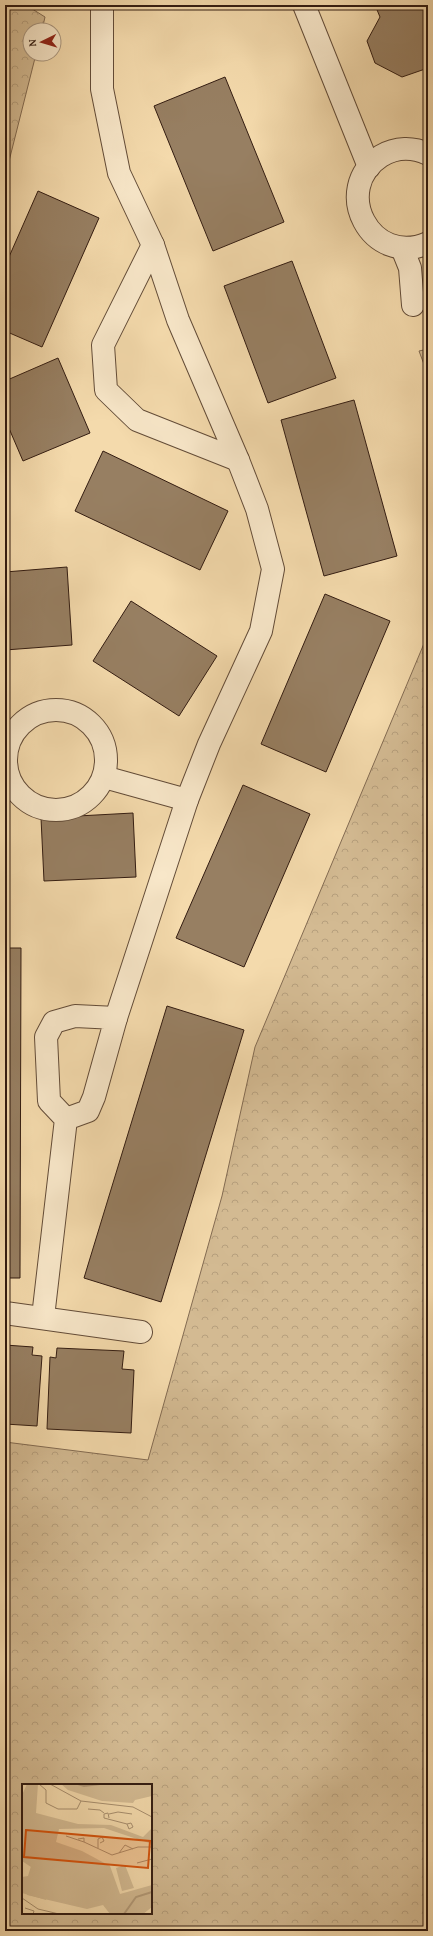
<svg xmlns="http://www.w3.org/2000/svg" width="433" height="1936" font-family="'Gentium Book Plus',serif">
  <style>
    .forest { fill: url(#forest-crowns); stroke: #836b52; fill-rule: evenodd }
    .park { fill: #d3ba92; stroke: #836b52 }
    .building { fill: #977f62; stroke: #331c11 }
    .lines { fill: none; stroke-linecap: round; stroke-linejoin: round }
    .minor-casing { stroke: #634c38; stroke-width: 24 }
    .minor { stroke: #f8e7c9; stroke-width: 22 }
    .inset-river { fill: none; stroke: #b29977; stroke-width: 2 }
    .inset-road { fill: none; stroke: #a78e6e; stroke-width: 1 }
    .view { fill: #d6530c; fill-opacity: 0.15; stroke: #d6530c; stroke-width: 2 }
    .inset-edge { fill: none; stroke: #331c11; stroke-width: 2 }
  </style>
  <defs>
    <pattern id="forest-crowns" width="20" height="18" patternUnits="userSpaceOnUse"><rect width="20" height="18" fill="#d3ba92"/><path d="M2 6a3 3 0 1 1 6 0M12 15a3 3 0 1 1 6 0" fill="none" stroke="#b69f7d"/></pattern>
  </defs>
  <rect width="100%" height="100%" fill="#f4daac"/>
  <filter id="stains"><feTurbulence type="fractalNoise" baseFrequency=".005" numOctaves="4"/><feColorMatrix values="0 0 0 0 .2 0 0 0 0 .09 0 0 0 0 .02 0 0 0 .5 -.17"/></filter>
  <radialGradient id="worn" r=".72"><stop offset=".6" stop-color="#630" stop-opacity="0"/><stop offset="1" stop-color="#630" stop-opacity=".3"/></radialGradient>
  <g class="forest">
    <path d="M5,5H26L45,17L42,30H30V54H36L5,177Z"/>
    <path d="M428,634V1931H5V1442L148,1460L222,1196L255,1047ZM23,1785H151V1913H23Z"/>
  </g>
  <path class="park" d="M428,349V375L419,351Z"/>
  <g class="building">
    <path d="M375,5H428V68L402,77L375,63L367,41L380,17Z"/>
    <path d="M225,77L284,222L213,251L154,106Z"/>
    <path d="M38,191L99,218L42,347L5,331V266Z"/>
    <path d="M292,261L336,378L268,403L224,286Z"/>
    <path d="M58,358L90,433L23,461L5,419V381Z"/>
    <path d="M354,400L397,556L324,576L281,420Z"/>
    <path d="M103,451L228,511L200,570L75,511Z"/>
    <path d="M67,567L72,645L5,650V572Z"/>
    <path d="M325,594L390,621L326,772L261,744Z"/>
    <path d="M131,601L217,656L179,716L93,661Z"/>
    <path d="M243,785L310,814L244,967L176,938Z"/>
    <path d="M133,813L136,877L44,881L41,818Z"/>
    <path d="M5,948H21L20,1278H5Z"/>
    <path d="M167,1006L244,1030L161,1302L84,1278Z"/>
    <path d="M5,1345L33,1347L32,1355L42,1356L37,1426L5,1424Z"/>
    <path d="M57,1348L124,1351L122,1369L134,1370L131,1433L47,1429L50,1357L56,1358Z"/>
  </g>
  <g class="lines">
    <defs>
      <g id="minor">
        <path d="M102,5V89L119,173L153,245L178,320L238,460L257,509L273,569L261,631L209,744L187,800L116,1018"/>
        <path d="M304,5L369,167"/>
        <path d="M428,154C413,147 396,147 381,156C330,189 371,268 428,243"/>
        <path d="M153,245L103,345L106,390L137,420L238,460"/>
        <path d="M402,248L410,268L413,305"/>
        <circle cx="56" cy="760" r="50"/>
        <path d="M104,777L187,800"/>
        <path d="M5,1313L141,1332"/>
        <path d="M43,1317L66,1119L88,1111L94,1097L116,1018L75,1016L54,1022L46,1037L49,1101L66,1119"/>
      </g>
    </defs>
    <use href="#minor" class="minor-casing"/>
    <use href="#minor" class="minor"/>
  </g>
  <g transform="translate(22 1784)">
    <rect width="130" height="130" fill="#f4daac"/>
    <path d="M5,0H16L14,29L56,40L89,41L121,53L130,44V55L127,59L82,44L37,45L34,58L60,67L88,82L98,110L130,101V123L121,130H88L81,121L65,125L5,111L4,103L12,85L0,77V11ZM39,0H130V12L113,16L111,19L80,17L46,6Z" fill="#d3ba92"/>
    <path d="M103,81L112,104L100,107L94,84ZM9,82L17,85L27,97L24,116L0,109V93L6,92Z" fill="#d3ba92"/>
    <path class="inset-river" d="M56,0L62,2L78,0M102,130L114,113L130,108"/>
    <path class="inset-road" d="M17,0L24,6V19L36,25H55L59,17M28,0L59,17L111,23L130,33M66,25L78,26L82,29M87,30L96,28L110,30M87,34L86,29L82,30V34L105,40L109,39L111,43L107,45L105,40M44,52L62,58V54L56,55M62,58L90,71L116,63H130M76,64V55L80,53L82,57L78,59M97,69L103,61L111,65M115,79L130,75M0,114L16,125L37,130M3,124L12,127L11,130"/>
    <path class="view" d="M4,46L128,57L126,84L2,73Z"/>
    <rect width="130" height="130" class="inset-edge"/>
  </g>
  <rect width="433" height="1936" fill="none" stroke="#f4daac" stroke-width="20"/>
  <rect x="6" y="6" width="421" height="1924" fill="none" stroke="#331c11" stroke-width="2"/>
  <rect x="10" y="10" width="413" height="1916" fill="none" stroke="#331c11"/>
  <g transform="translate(42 42) rotate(265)"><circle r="19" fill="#f8e7c9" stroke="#a9967f"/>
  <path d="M0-3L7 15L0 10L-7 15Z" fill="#8f2418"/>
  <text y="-6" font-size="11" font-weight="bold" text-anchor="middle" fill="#331c11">N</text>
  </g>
  <rect width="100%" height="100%" filter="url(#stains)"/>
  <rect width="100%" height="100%" fill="url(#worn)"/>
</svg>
